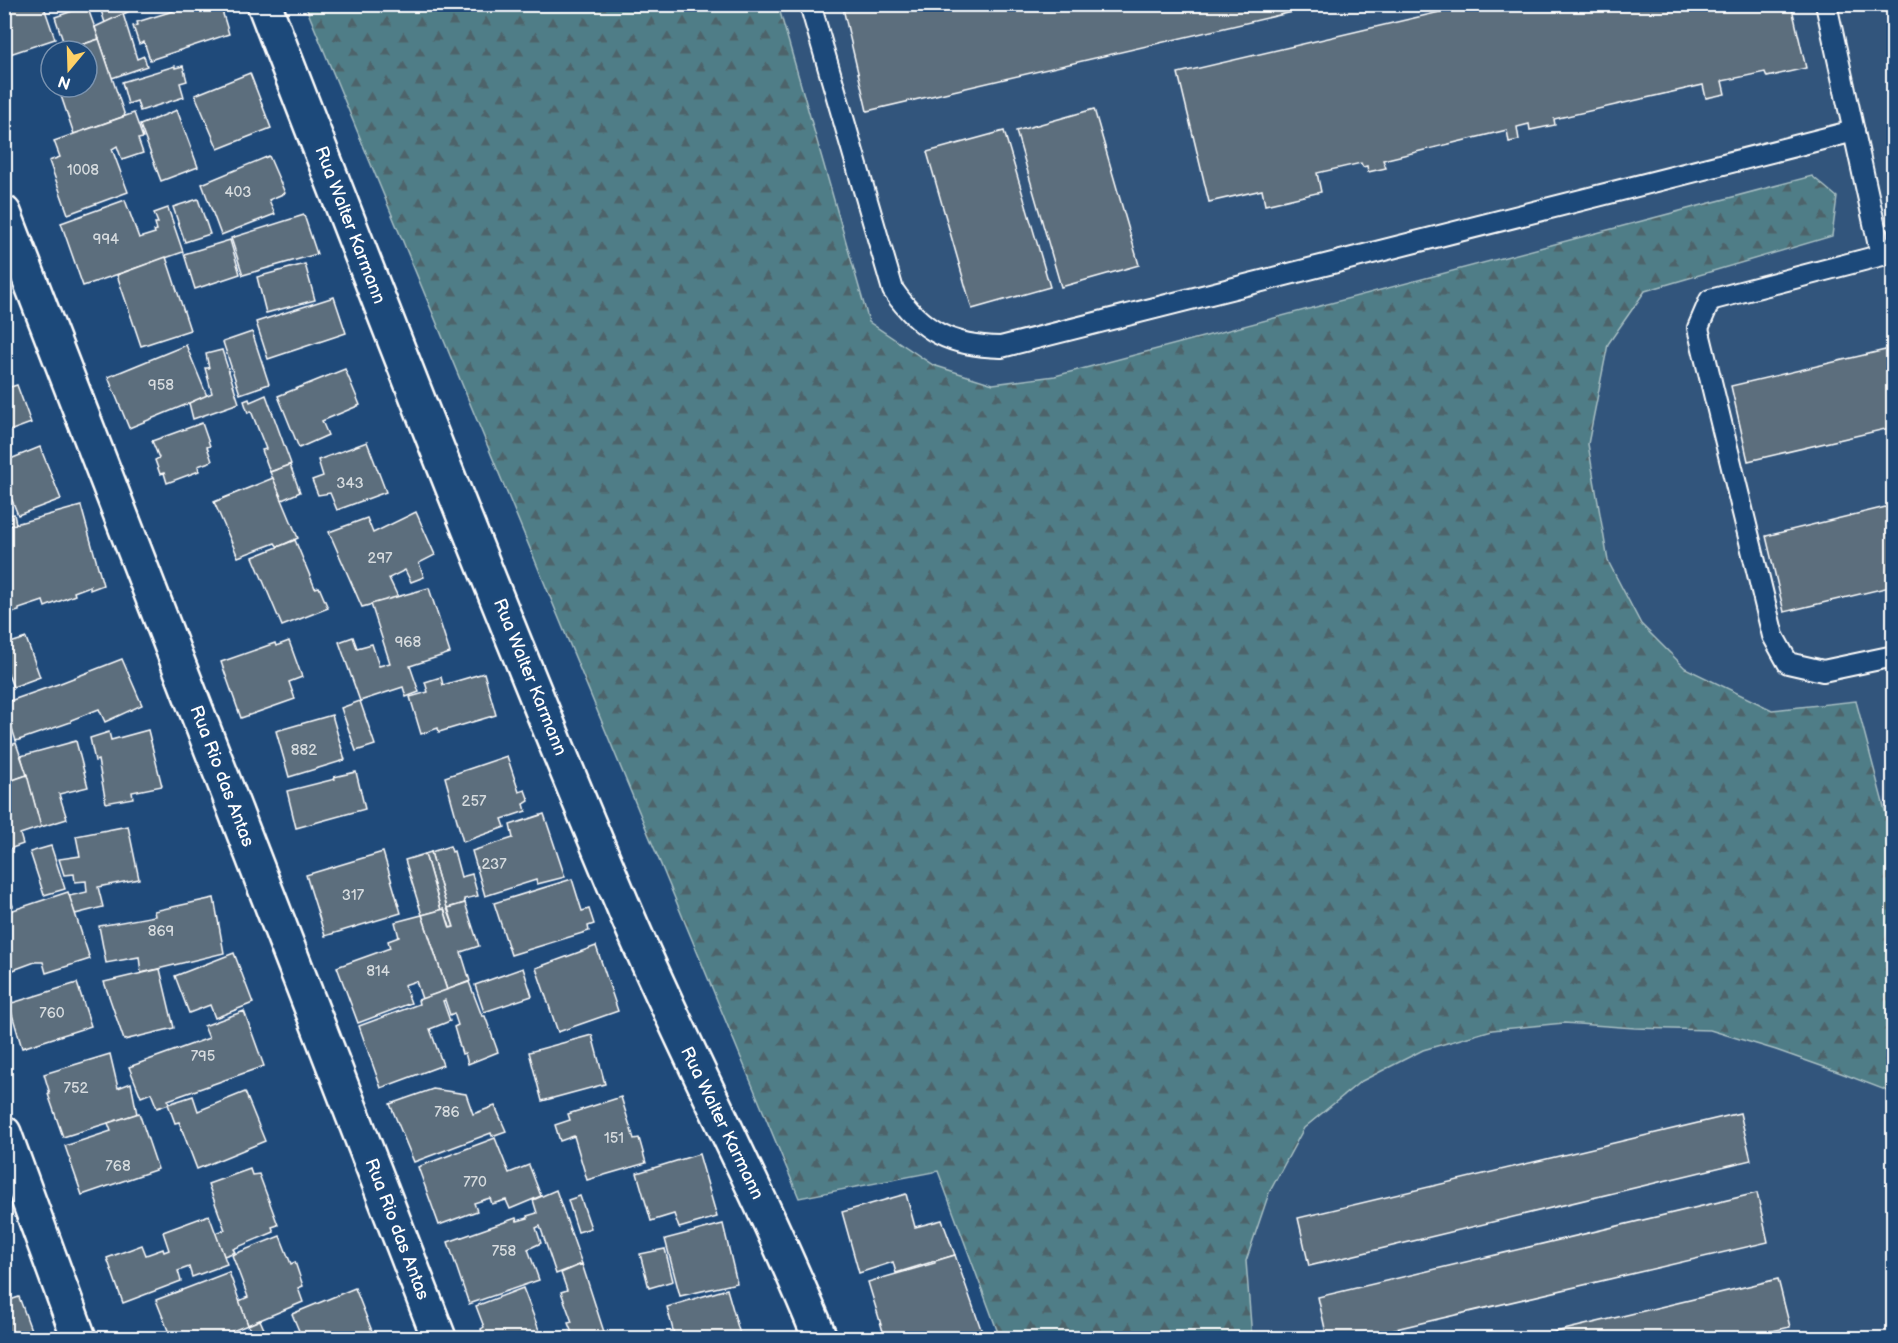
<svg xmlns="http://www.w3.org/2000/svg" width="1898" height="1343" font-family="'Balsamiq Sans',sans-serif">
  <style>
    .built { fill: #31557b }
    .forest { fill: url(#forest-firs); stroke: #a7bec3; stroke-width: 1.5 }
    .building { fill: #5c6e7d; stroke: #fff; stroke-width: 1.5 }
    .lines { fill: none; stroke-linecap: round; stroke-linejoin: round }
    .service-casing { stroke: #fff; stroke-width: 24 }
    .minor-casing { stroke: #fff; stroke-width: 38 }
    .service { stroke: #1f4a7a; stroke-width: 20 }
    .minor { stroke: #1f4a7a; stroke-width: 33 }
    .labels { text-anchor: middle; dominant-baseline: central; stroke-width: 6; stroke-linejoin: round; paint-order: stroke }
    .number-label { font-size: 15px; fill: #d6dbde }
    .street-label { font-size: 18px; fill: #fff; stroke: #1f4a7a }
  </style>
  <defs>
    <pattern id="forest-firs" width="22" height="20" patternUnits="userSpaceOnUse" patternTransform="scale(1.5)"><rect width="22" height="20" fill="#4f7d87"/><path d="M5 1l3.5 6h-7zM16 11l3.5 6h-7z" fill="#4e646a"/></pattern>
  </defs>
  <rect width="100%" height="100%" fill="#1f4a7a"/>
  <filter id="ink" filterUnits="userSpaceOnUse"><feTurbulence type="fractalNoise" baseFrequency=".0167" numOctaves="2"/><feDisplacementMap in="SourceGraphic" scale="12" xChannelSelector="R" yChannelSelector="G"/><feConvolveMatrix kernelMatrix="1 2 1 2 8 2 1 2 1" color-interpolation-filters="sRGB"/></filter>
  <g filter="url(#ink)">
    <path class="built" d="M305,5H1893V1338H1000L938,1171L799,1198Z"/>
    <path class="forest" d="M305,5H778L869,322L933,365L993,384L1055,376L1812,176L1837,197L1832,236L1645,291L1608,344L1588,444L1608,561L1641,624L1685,668L1772,710L1856,701L1893,841V1093L1841,1073L1776,1050L1710,1030L1635,1028L1564,1023L1492,1030L1423,1050L1360,1082L1304,1128L1269,1193L1246,1261L1252,1338H1000L938,1171L799,1198Z"/>
    <g class="building">
      <path d="M14,4H43L55,39L4,56V8Z"/>
      <path d="M99,4H140V6L105,23Z"/>
      <path d="M179,4H220L229,34L150,60L144,42L139,44L133,26L138,25L137,22L173,11L171,7Z"/>
      <path d="M842,4H1327L867,111Z"/>
      <path d="M1474,4H1791L1806,68L1767,77L1765,72L1722,81L1725,94L1706,98L1703,85L1554,119L1555,125L1530,130L1529,124L1517,127L1519,140L1509,142L1507,130L1383,160L1386,168L1368,172L1367,166L1363,167L1361,163L1317,173L1321,192L1265,205L1262,190L1209,202L1178,73Z"/>
      <path d="M87,6L99,39L66,50L55,17Z"/>
      <path d="M123,14L137,59L144,56L147,66L112,78L95,27Z"/>
      <path d="M99,39L125,116L74,134L58,87H87V51H63Z"/>
      <path d="M175,66V68L183,66L187,81L180,83L184,97L140,111L137,101L128,104L122,82Z"/>
      <path d="M250,73L271,128L218,149L195,95Z"/>
      <path d="M1094,109L1139,265L1061,287L1016,131Z"/>
      <path d="M177,110L198,167L161,181L140,125Z"/>
      <path d="M134,113L143,138L138,139L143,153L122,160L117,146L112,149L128,192L68,214L49,161L60,157L54,141Z"/>
      <path d="M1004,131L1050,287L972,309L927,152Z"/>
      <path d="M269,156L285,193L269,200L275,214L221,235L202,184Z"/>
      <path d="M198,199L210,234L185,242L173,207Z"/>
      <path d="M125,200L139,238L155,233L154,231L157,230L155,223H158L154,213L168,208L183,252L83,286L61,223Z"/>
      <path d="M304,215L317,254L243,275L231,238Z"/>
      <path d="M230,240L240,274L195,289L184,254Z"/>
      <path d="M166,257L190,330L141,346L117,275Z"/>
      <path d="M305,264L315,300L266,313L257,277Z"/>
      <path d="M334,297L346,333L268,359L256,322Z"/>
      <path d="M252,332L269,384L240,394L223,342Z"/>
      <path d="M186,345L207,396L129,428L108,377Z"/>
      <path d="M1894,348V427L1748,461L1731,386Z"/>
      <path d="M222,350L239,403L193,419L189,403L212,393L205,368H209L206,354Z"/>
      <path d="M345,369L360,405L322,421L328,435L299,448L278,396Z"/>
      <path d="M17,385L31,423L4,433V389Z"/>
      <path d="M266,395L291,464L270,472L262,450L266,449L251,411L248,413L244,401L249,399L250,402Z"/>
      <path d="M202,423L210,446L207,447L212,461L198,466L199,471L167,483L164,473L160,474L155,460L159,458L152,441Z"/>
      <path d="M367,442L386,492L337,510L330,493L318,495L312,480L323,476L318,460Z"/>
      <path d="M40,447L61,499L18,515L12,500L4,503V452L8,460Z"/>
      <path d="M290,465L300,492L282,500L270,472Z"/>
      <path d="M273,478L298,538L278,547L275,543L238,557L214,502Z"/>
      <path d="M1894,505V586L1784,612L1766,536Z"/>
      <path d="M81,506L103,585L90,590V586L74,592L75,595L45,607L43,601L19,609V611L4,615V527Z"/>
      <path d="M416,512L435,555L419,563L424,577L411,582L405,570L389,578L398,597L362,607L329,532L367,518L373,533Z"/>
      <path d="M14,514L16,524L4,527V516Z"/>
      <path d="M295,540L315,588L319,587L328,608L282,626L253,557Z"/>
      <path d="M429,588L450,653L410,666L419,692L406,697L403,687L360,701L339,642L353,637L357,648L372,644L379,666L390,663L371,604Z"/>
      <path d="M26,638L40,677L13,687L4,664V645Z"/>
      <path d="M289,641L302,677L289,682L295,699L241,718L221,662L275,643L276,646Z"/>
      <path d="M122,659L142,705L105,722L99,709L71,720V722L16,741L4,703L58,684Z"/>
      <path d="M1894,666V691L1888,667Z"/>
      <path d="M484,673L496,715L439,732L438,728L421,734L410,697L428,692L425,682L441,677L443,685Z"/>
      <path d="M360,701L375,745L356,751L341,708Z"/>
      <path d="M332,715L345,760L289,777L276,731Z"/>
      <path d="M148,730L162,786L132,792L133,798L106,803L98,760L95,761L90,738L109,732L111,740Z"/>
      <path d="M76,741L88,787L59,794L67,819L41,827L21,756Z"/>
      <path d="M16,743L27,775L4,783V748Z"/>
      <path d="M507,756L519,792L525,790L529,801L524,804L526,811L502,819L505,827L463,842L445,777Z"/>
      <path d="M356,772L365,809L296,828L287,791L335,779L334,777Z"/>
      <path d="M27,775L41,827L20,834L23,844L4,851V783Z"/>
      <path d="M544,814L565,877L537,884L536,880L485,896L472,851L513,838L510,825Z"/>
      <path d="M128,826L139,879L98,887L103,907L75,914L69,896L87,892L86,881L75,882L74,874L64,875L59,859L80,856L76,836Z"/>
      <path d="M51,846L65,889L44,895L30,852Z"/>
      <path d="M450,846L452,852L454,851L461,877L472,874L478,896L464,899L465,903L447,908L431,852Z"/>
      <path d="M383,852L401,913L325,936L306,875Z"/>
      <path d="M431,852L447,908L454,927L450,928L444,909L441,910L425,854Z"/>
      <path d="M425,854L441,910L422,915L405,860Z"/>
      <path d="M572,879L582,911L589,909L594,924L588,926L589,931L511,955L494,903Z"/>
      <path d="M4,885L13,906L4,908Z"/>
      <path d="M68,892L90,959L46,973L43,962H35L5,973L9,985L4,987V913Z"/>
      <path d="M214,898L224,953L141,973L139,957L106,963L99,926L155,916L154,911Z"/>
      <path d="M465,903L479,946L461,952L470,981L447,990L422,915L444,909L450,928L454,927L448,908Z"/>
      <path d="M422,915L447,990L422,999L416,981L404,985L411,1003L358,1023L337,967L390,948L388,941L399,937L395,922Z"/>
      <path d="M596,946L618,1011L558,1032L536,968Z"/>
      <path d="M234,953L253,1003L215,1018L210,1005L189,1013L175,976Z"/>
      <path d="M523,968L532,996L484,1012L475,985Z"/>
      <path d="M160,969L174,1028L124,1040L104,982Z"/>
      <path d="M469,982L482,1016H485L498,1052L468,1064L465,1053L462,1054L454,1027L458,1025L454,1013L450,1015L445,1000L443,1001L450,1021L430,1029L443,1065L381,1088L359,1026L419,1004L418,1000Z"/>
      <path d="M77,983L91,1026L22,1048L9,1004Z"/>
      <path d="M244,1011L264,1066L168,1100L169,1104L157,1108L151,1093L141,1097L129,1067L209,1038L204,1026Z"/>
      <path d="M592,1035L605,1084L542,1101L529,1052Z"/>
      <path d="M110,1054L118,1088L131,1083L137,1114L63,1137L48,1094H50L44,1074Z"/>
      <path d="M433,1089L466,1094L473,1114L495,1106L506,1131L492,1136L491,1133L414,1162L390,1104Z"/>
      <path d="M245,1092L265,1141L197,1169L179,1122L175,1123L168,1104L193,1096L198,1111Z"/>
      <path d="M621,1097L634,1139L639,1138L646,1163L587,1180L574,1136L560,1141L555,1125L570,1120L568,1114Z"/>
      <path d="M139,1113L158,1169L82,1195L65,1146L111,1131L108,1123Z"/>
      <path d="M1740,1113L1751,1160L1309,1266L1298,1218Z"/>
      <path d="M495,1138L509,1173L529,1165L541,1196L510,1209L506,1200L492,1204L490,1198L474,1203L477,1211L439,1225L418,1167Z"/>
      <path d="M699,1154L717,1217L679,1228L674,1214L651,1221L637,1173Z"/>
      <path d="M250,1169L252,1175L259,1174L278,1225L272,1227L274,1232L233,1249L235,1252L224,1256L215,1233L225,1230L208,1184Z"/>
      <path d="M556,1190L582,1264L556,1274L540,1226L536,1228L541,1243L528,1249L539,1280L469,1304L448,1242L516,1218L517,1221L528,1218L527,1216L537,1213L533,1200Z"/>
      <path d="M1757,1193L1768,1242L1357,1338H1327L1318,1297Z"/>
      <path d="M906,1194L915,1227L942,1220L955,1255L896,1273L893,1262L859,1273L842,1212Z"/>
      <path d="M580,1196L591,1228L578,1232L568,1200Z"/>
      <path d="M209,1215L227,1264L192,1277L189,1267L178,1271L181,1281L123,1303L107,1258L142,1245L146,1255L163,1249L164,1252L169,1250L163,1232Z"/>
      <path d="M723,1224L737,1283L680,1296L665,1239Z"/>
      <path d="M280,1236L291,1264L295,1262L303,1286L298,1288L303,1302L248,1325L239,1301L248,1297L232,1255Z"/>
      <path d="M665,1249L673,1281L649,1288L640,1254Z"/>
      <path d="M955,1255L982,1332L960,1338H885L868,1282L935,1263V1261Z"/>
      <path d="M582,1264L604,1332L585,1338H574L568,1323L572,1322L561,1292L567,1290L561,1273Z"/>
      <path d="M229,1272L248,1325L214,1338H197L195,1334L183,1338H171L156,1300Z"/>
      <path d="M1778,1279L1790,1327L1740,1338H1530Z"/>
      <path d="M355,1288L372,1331L355,1338H302L292,1314Z"/>
      <path d="M523,1288L542,1338H484L481,1329L484,1327L476,1306Z"/>
      <path d="M727,1289L741,1338H675L667,1307Z"/>
      <path d="M19,1297L34,1338H4V1302Z"/>
      <path d="M260,1320L268,1338H253L248,1325Z"/>
    </g>
    <g class="lines">
      <defs>
        <g id="service">
          <path d="M810,4L893,290C922,332 951,346 1001,347L1854,131"/>
          <path d="M1826,4L1881,255"/>
          <path d="M1894,252L1710,300L1698,328L1773,636L1788,663L1823,671L1894,656"/>
        </g>
        <g id="minor">
          <path d="M264,4C382,309 500,614 627,915C688,1058 762,1195 820,1338"/>
          <path d="M4,213L439,1338"/>
          <path d="M4,1133L79,1338"/>
        </g>
      </defs>
      <use href="#service" class="service-casing"/>
      <use href="#minor" class="minor-casing"/>
      <use href="#service" class="service"/>
      <use href="#minor" class="minor"/>
    </g>
  </g>
  <g class="labels">
    <g class="number-label">
      <text x="83" y="170">1008</text>
      <text x="238" y="192">403</text>
      <text x="106" y="239">994</text>
      <text x="161" y="385">958</text>
      <text x="350" y="483">343</text>
      <text x="380" y="558">297</text>
      <text x="408" y="642">968</text>
      <text x="304" y="750">882</text>
      <text x="474" y="801">257</text>
      <text x="494" y="864">237</text>
      <text x="353" y="895">317</text>
      <text x="161" y="931">869</text>
      <text x="378" y="971">814</text>
      <text x="52" y="1013">760</text>
      <text x="203" y="1056">795</text>
      <text x="76" y="1088">752</text>
      <text x="447" y="1112">786</text>
      <text x="614" y="1138">151</text>
      <text x="118" y="1166">768</text>
      <text x="475" y="1182">770</text>
      <text x="504" y="1251">758</text>
    </g>
    <g class="street-label">
      <text transform="translate(350 225) rotate(69)">Rua Walter Karmann</text>
      <text transform="translate(530 677) rotate(68)">Rua Walter Karmann</text>
      <text transform="translate(222 776) rotate(69)">Rua Rio das Antas</text>
      <text transform="translate(722 1123) rotate(64)">Rua Walter Karmann</text>
      <text transform="translate(397 1229) rotate(69)">Rua Rio das Antas</text>
    </g>
  </g>
  <rect width="1898" height="1343" fill="none" stroke="#1f4a7a" stroke-width="24"/>
  <rect x="12" y="12" width="1874" height="1319" fill="none" stroke="#fff" stroke-width="2" filter="url(#ink)"/>
  <g transform="translate(69 69) rotate(199)"><circle r="28" fill="#1f4a7a" stroke="#7992af" stroke-width="1.5"/>
  <path d="M0-4.5L10 22L0 15L-10 22Z" fill="#ffd166"/>
  <text y="-9" font-size="16" font-weight="bold" text-anchor="middle" fill="#ffffff">N</text>
  </g>
</svg>
